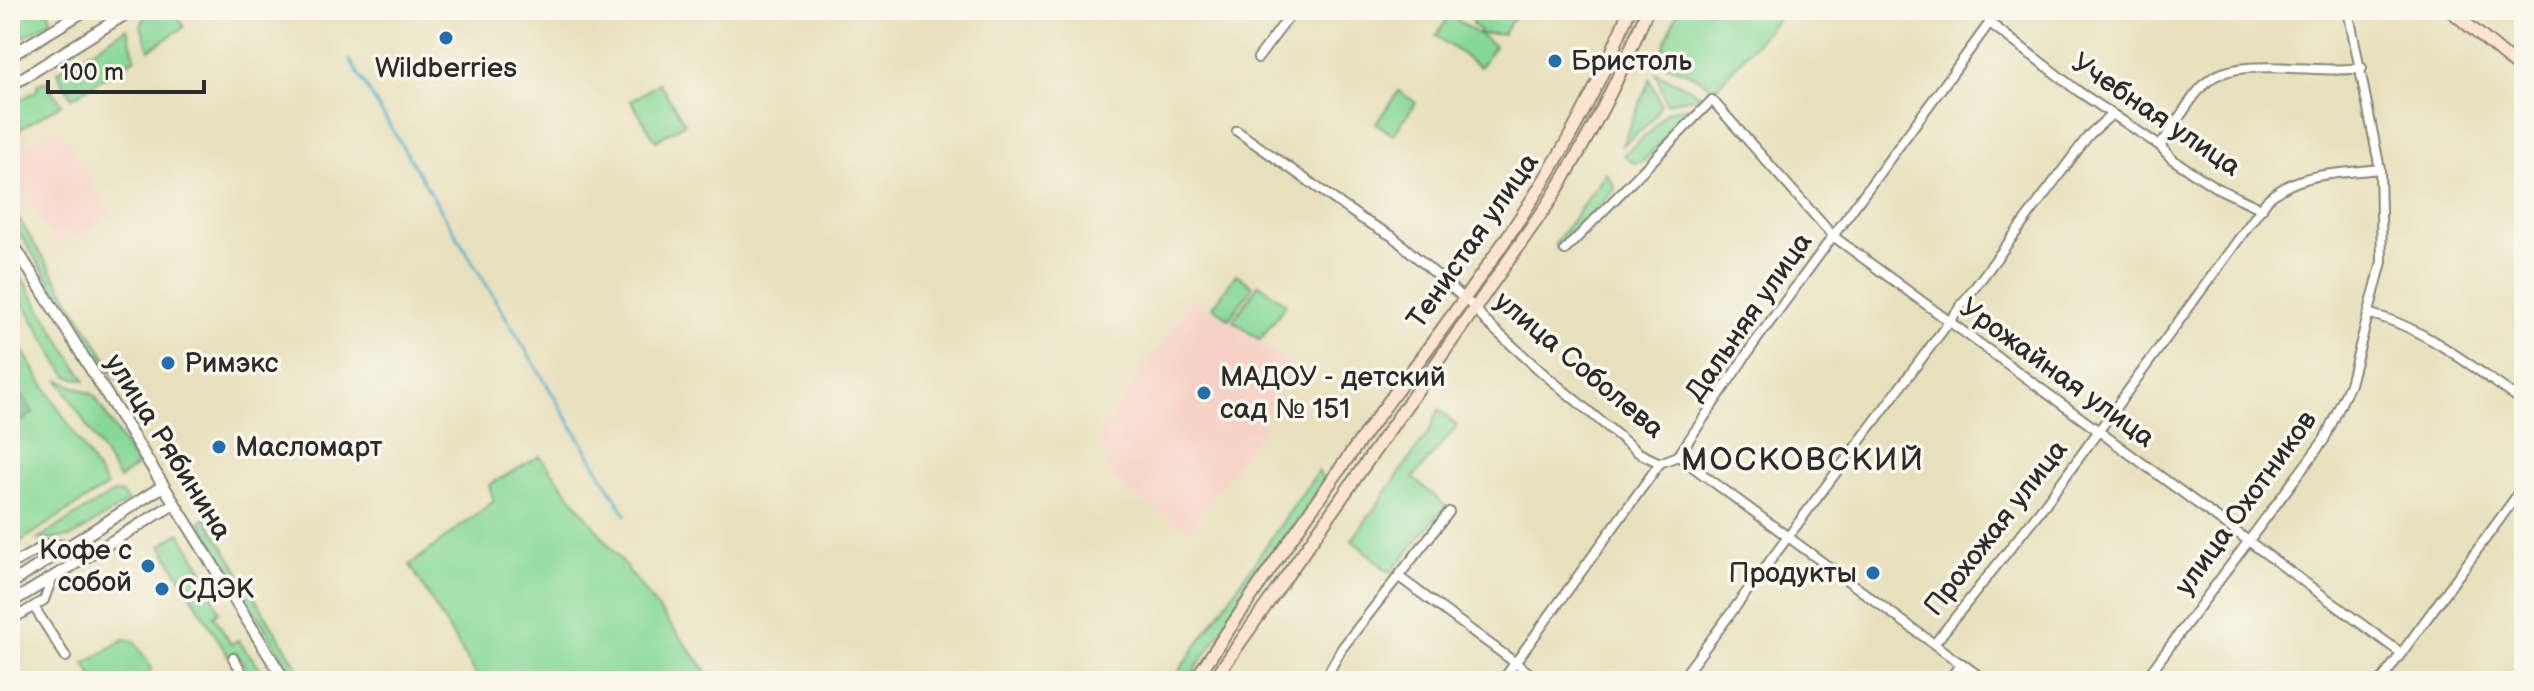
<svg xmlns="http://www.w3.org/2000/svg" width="2534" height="691" font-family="'Balsamiq Sans',sans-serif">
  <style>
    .built { fill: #f6d1c5 }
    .green { fill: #86d898; stroke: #588262; stroke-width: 2 }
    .forest { fill: #6cb880; stroke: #4c7256; stroke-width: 2 }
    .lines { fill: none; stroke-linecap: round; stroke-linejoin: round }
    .stream { stroke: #47b0c6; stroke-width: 3 }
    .minor-casing { stroke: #898674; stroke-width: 12 }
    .tertiary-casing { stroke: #898674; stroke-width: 14 }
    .secondary-casing { stroke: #898674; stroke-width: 15 }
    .minor { stroke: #fff; stroke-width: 8 }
    .tertiary { stroke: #fff; stroke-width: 10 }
    .secondary { stroke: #fde4d1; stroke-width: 11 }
    .poi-dot { fill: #1f6fb2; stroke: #fbf7ec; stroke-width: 3 }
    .labels { text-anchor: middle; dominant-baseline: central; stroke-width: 7; stroke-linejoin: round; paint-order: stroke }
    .poi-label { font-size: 28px; fill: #2b2b2b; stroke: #fbf7ec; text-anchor: start }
    .street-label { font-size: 28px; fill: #2b2b2b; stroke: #fbf7ec }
    .quarter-label { font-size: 32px; letter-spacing: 2px; fill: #2b2b2b; stroke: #fbf7ec }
  </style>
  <rect width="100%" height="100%" fill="#fbf7ec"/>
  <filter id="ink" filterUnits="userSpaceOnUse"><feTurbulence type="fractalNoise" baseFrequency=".0125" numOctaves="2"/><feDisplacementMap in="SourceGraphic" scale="16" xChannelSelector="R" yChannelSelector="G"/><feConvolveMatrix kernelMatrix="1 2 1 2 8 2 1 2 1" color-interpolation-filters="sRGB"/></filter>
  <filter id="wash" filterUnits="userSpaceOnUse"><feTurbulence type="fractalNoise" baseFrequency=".006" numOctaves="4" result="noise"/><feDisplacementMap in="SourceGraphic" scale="32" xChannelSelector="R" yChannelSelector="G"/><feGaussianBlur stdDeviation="1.8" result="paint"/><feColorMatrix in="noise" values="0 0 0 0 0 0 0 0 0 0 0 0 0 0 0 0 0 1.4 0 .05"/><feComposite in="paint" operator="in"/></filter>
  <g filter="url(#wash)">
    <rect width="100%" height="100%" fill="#e7e0bc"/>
    <g class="built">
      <path d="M58,127L111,215L57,248L10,167V157Z"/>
      <path d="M1193,297L1296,368L1264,417L1265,426L1190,530L1113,481L1098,437Z"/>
    </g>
    <g class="green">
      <path d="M32,10H49L51,21L10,45V23Z"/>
      <path d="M155,10H174L184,27L149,50L141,26L145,16Z"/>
      <path d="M1475,10H1519L1503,34H1479L1495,46L1480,67L1436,36L1450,15L1478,34L1480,30L1472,24Z"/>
      <path d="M1678,10H1780L1781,15L1715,89L1688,73L1658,62Z"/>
      <path d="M127,28L135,58L72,98L57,72Z"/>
      <path d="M1656,73L1700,94V97L1667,103Z"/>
      <path d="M1650,79L1661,104L1652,120L1621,147Z"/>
      <path d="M45,81L62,104L10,135V106L37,90V85Z"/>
      <path d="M659,83L685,123L656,141L631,101Z"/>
      <path d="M1399,91L1416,103L1393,135L1376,123Z"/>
      <path d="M1696,106L1643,161L1634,163L1623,155L1652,130L1667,111Z"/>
      <path d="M1606,173L1615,187L1613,192L1557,249L1555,244Z"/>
      <path d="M10,205L121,382L98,358L10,218Z"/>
      <path d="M10,259L85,380L69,377L59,364L10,280Z"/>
      <path d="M1236,274L1253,286L1229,319L1213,307Z"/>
      <path d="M1259,284L1286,304L1260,340L1233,321Z"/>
      <path d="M10,331L107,486L10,548Z"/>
      <path d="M59,380L94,395L137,466L119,479Z"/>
      <path d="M1439,409L1457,426L1413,478L1446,506L1390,573L1352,540L1430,430Z"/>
      <path d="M540,456L714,681H480L410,565L494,501L489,485Z"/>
      <path d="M1318,471L1325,481L1323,485L1187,681H1172Z"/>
      <path d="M113,493L122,494L128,502L71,537L36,540Z"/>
      <path d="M206,518L306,681H297L200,522Z"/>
      <path d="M180,533L204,573L219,612L214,616L231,644L238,640L270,681H255L236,652L228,656L161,545Z"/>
      <path d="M124,639L134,641L152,669L143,681H95L85,664Z"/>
    </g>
    <path class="forest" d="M10,377L34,413L10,429Z"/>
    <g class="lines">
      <path class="stream" d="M350,60L626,515"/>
    </g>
  </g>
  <g filter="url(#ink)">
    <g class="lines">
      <defs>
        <g id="minor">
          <path d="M1216,11L1217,10"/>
          <path d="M1990,23L2078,91L2160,146L2172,159L2215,187L2262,209"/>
          <path d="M1258,58L1294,10"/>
          <path d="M1237,131L1362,219L1392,236L1475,308L1486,322L1544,374L1639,453L1660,463"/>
          <path d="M2160,146C2175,126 2189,98 2208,81C2238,55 2322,75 2362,68"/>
          <path d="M1565,250L1712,100L1833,236L2401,653"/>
          <path d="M2370,314C2425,327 2477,371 2524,402"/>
          <path d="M1678,456L1961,664L1948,681"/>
          <path d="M10,565L48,544L72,545"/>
          <path d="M1399,577L1540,681"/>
          <path d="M34,607L66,657"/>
          <path d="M10,621L44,600L52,578"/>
          <path d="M1935,643L2046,503L2268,199C2299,171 2340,174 2380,169"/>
          <path d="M233,658L248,681"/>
          <path d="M1324,681L1342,648L1449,512"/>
          <path d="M1502,681L1660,463L1678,456L1753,345L1999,10"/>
          <path d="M1680,681L2089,135L2111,115"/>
          <path d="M2144,681L2324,440L2350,384L2382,262L2380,169L2348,10"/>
          <path d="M2381,681L2524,486"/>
        </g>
        <g id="tertiary">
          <path d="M10,56L86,10"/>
          <path d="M10,86L132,10"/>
          <path d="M10,239L285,681"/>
          <path d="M10,584L163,486"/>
          <path d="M10,603L174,504"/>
          <path d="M1961,664L1984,681"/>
        </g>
        <g id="secondary">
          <path d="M2450,10L2524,72"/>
          <path d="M1194,681C1255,591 1316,500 1381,412C1475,284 1573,160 1629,10"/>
          <path d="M1213,681L1548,204C1587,142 1620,79 1647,10"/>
        </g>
      </defs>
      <use href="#minor" class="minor-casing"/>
      <use href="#tertiary" class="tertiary-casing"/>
      <use href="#secondary" class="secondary-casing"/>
      <use href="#minor" class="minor"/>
      <use href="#tertiary" class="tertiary"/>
      <use href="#secondary" class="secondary"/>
    </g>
  </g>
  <g class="poi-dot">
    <circle cx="446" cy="38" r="8"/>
    <circle cx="1555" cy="61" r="8"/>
    <circle cx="168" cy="363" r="8"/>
    <circle cx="1204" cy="393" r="8"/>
    <circle cx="219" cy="447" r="8"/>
    <circle cx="148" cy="566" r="8"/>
    <circle cx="1873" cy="573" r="8"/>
    <circle cx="162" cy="589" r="8"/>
  </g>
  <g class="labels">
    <g class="poi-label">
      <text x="1571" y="61">Бристоль</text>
      <text x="446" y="68" text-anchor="middle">Wildberries</text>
      <text x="184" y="363">Римэкс</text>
      <text x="1220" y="377">МАДОУ - детский<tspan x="1220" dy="32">сад № 151</tspan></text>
      <text x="235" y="447">Масломарт</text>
      <text x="132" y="550" text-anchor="end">Кофе с<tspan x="132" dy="32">собой</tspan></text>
      <text x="1857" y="573" text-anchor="end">Продукты</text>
      <text x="178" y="589">СДЭК</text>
    </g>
    <g class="street-label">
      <text transform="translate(2156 115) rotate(34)">Учебная улица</text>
      <text transform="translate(1473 241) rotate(-55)">Тенистая улица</text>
      <text transform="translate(1749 317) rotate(-55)">Дальняя улица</text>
      <text transform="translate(1579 365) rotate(40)">улица Соболева</text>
      <text transform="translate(2057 373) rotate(36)">Урожайная улица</text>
      <text transform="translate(168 447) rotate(58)">улица Рябинина</text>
      <text transform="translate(2246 503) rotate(-54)">улица Охотников</text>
      <text transform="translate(1996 528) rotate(-52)">Прохожая улица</text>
    </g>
    <g class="quarter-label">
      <text x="1803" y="460">МОСКОВСКИЙ</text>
    </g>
  </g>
  <rect width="2534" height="691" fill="none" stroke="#fbf7ec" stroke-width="40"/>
  <path d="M48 80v12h156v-12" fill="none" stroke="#2b2b2b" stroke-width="4"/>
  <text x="60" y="80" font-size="24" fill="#2b2b2b" stroke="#fbf7ec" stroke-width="6" paint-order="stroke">100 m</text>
</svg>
